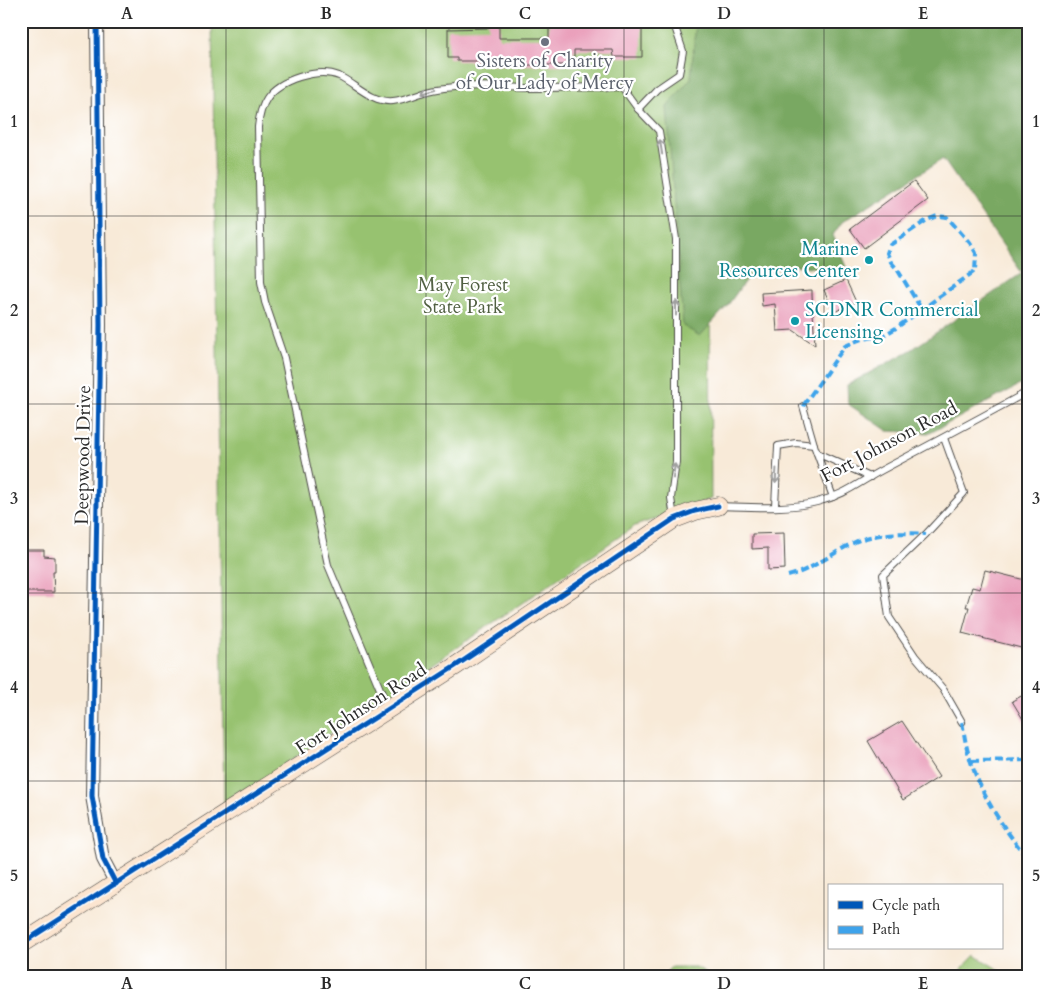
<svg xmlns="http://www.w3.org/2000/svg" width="1050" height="997" font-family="Cardo,serif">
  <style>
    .green { fill: #97c26f; stroke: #61764d }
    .forest { fill: #79a862; stroke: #526a46 }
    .building { fill: #eaa0bc }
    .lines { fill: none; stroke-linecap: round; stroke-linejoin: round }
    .lane-casing { stroke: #4a4845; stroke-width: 8 }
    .street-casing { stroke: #4a4845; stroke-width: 14 }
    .secondary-casing { stroke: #4a4845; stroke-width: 19 }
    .lane { stroke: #fff; stroke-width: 6 }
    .street { stroke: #fff; stroke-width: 12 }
    .secondary { stroke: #fce5d0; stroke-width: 18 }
    .quiet { stroke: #3ea3eb; stroke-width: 4; stroke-dasharray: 8 4; stroke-linecap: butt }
    .cycleway-casing { stroke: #fff; stroke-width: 8 }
    .cycleway { stroke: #0057b8; stroke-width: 5 }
    .oneway { stroke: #a0a0a0 }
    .grid { fill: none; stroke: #2b2b2b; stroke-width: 1; stroke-opacity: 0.55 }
    .worship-dot { fill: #6b7280; stroke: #fff; stroke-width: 2 }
    .culture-dot { fill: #0f9aa8; stroke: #fff; stroke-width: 2 }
    .labels { text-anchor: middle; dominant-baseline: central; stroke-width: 4.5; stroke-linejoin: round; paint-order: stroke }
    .worship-label { font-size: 19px; fill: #5b616d; stroke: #fff }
    .culture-label { font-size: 19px; fill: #0d838f; stroke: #fff; text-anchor: end }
    .park-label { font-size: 19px; fill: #516043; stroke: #fff }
    .street-label { font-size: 19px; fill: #2b2b2b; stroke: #fff }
    .neatline { fill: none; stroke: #2b2b2b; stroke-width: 2 }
    .grid-label { font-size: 16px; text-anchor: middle; font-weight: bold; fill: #2b2b2b }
  </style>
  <rect width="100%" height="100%" fill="#fff"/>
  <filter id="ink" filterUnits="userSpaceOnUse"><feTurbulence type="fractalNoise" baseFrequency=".02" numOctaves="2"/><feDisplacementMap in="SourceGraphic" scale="10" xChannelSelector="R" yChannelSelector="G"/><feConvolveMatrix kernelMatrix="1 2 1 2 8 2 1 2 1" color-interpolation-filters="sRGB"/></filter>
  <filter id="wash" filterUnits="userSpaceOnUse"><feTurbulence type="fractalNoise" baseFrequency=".0096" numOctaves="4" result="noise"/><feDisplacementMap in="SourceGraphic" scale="20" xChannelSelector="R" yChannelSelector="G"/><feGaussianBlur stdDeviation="1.12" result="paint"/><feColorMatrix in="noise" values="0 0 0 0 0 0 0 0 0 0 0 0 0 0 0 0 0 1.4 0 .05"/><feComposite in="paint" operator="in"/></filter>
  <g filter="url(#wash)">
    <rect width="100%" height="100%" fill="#f8ead8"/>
    <g class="green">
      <path d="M212,21H709L711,499L635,526L224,806Z"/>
      <path d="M975,955L996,968L1005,976H955Z"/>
      <path d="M671,967H696L712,976H662Z"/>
    </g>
    <path class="forest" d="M696,21H1029V380L930,433L888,431L848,404L847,385L911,350L1022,273L943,159L842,222L833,235L848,272L794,265L749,275L728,305L700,336L683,326L667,107L691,78Z"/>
    <g id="blocks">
      <g class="building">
        <path d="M488,21H499V38H549V21H642V57H614L613,50H574V65H486L485,61H457V58H448V29L488,28Z"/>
        <path d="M914,181L928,200L864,248L850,229Z"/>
        <path d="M846,280L856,302L834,312L824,290Z"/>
        <path d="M812,290V295L815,345L793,330L777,331L775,304L762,306L761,293Z"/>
        <path d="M784,533L785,569L768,570V548L752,549V534Z"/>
        <path d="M21,550H44V556L55,557V572H53L54,592H25V587H21Z"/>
        <path d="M985,570L1029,581V650L962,633L969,607H966L972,587L980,589Z"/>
        <path d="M1029,692V729L1012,701Z"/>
        <path d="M902,721L939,777L903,800L868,741Z"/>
      </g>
    </g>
  </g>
  <g filter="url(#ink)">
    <use href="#blocks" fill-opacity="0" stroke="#4a4845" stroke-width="1"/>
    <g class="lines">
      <defs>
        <g id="lane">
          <path d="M638,109L657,89L679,74L683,51L673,21"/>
          <path d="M803,406L815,448L833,497"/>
          <path d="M944,438L964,493L926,534L883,575L889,617L915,656L943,689L962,722"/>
          <path d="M817,453L870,477"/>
          <path d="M718,506C750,507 786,510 817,502C845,495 858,483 882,470C931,444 980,418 1029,391"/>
          <path d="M775,506L778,446L796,443L814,445"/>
          <path d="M388,708L328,565L284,358L265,302L261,282L258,127C259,117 261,107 267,98C279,80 318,67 339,76C356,84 372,103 393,101C403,100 412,96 422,93C432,89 444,88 455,87C479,85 504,87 527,88C559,88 590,87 622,87L638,109L659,131L676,239V462L671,498L674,518"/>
        </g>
        <path id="street" d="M97,21L100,325L92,796L103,859L116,884"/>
        <path id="secondary" d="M21,944L454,667L674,519L695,511L718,506"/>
      </defs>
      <use href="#lane" class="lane-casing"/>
      <use href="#street" class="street-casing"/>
      <use href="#secondary" class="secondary-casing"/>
      <use href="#lane" class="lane"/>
      <use href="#street" class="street"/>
      <use href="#secondary" class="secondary"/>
      <g class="quiet">
        <path d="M803,406L845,346L859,340L884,335L896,328L975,271L976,253L970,243L947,217L937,216L927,220L890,245L887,253L891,262L897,269L922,310"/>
        <path d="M788,576C812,570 831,554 853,543C872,533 905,532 926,534"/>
        <path d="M962,722C964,732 965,742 968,752C979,793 1003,828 1029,860"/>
        <path d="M971,761L1029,760"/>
      </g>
      <defs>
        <g id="cycleway">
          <path d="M97,21L100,325L92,796L103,859L116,884"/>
          <path d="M21,944L454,667L674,519L695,511L718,506"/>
        </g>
      </defs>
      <use href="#cycleway" class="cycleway-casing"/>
      <use href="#cycleway" class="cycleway"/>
    </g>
    <defs><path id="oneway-shaft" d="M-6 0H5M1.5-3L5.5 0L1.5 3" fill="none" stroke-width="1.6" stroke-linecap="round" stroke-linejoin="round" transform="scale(1.25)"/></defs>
    <g class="oneway">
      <use href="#oneway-shaft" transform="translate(429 91) rotate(165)"/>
      <use href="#oneway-shaft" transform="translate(661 147) rotate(-99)"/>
      <use href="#oneway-shaft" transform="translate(676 308) rotate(-90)"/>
      <use href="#oneway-shaft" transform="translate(674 471) rotate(-82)"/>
      <use href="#oneway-shaft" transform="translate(776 476) rotate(93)"/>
    </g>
  </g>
  <path class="grid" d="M226,21V976M426,21V976M624,21V976M824,21V976M21,216H1029M21,404H1029M21,593H1029M21,781H1029"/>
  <circle class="worship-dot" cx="545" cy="42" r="5"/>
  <g class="culture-dot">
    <circle cx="869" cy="260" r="5"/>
    <circle cx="795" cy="321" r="5"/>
  </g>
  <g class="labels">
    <g class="worship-label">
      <text x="545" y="61">Sisters of Charity<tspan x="545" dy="22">of Our Lady of Mercy</tspan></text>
    </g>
    <g class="culture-label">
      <text x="859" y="249">Marine<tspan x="859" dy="22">Resources Center</tspan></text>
      <text x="805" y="310" text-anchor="start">SCDNR Commercial<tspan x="805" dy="22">Licensing</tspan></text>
    </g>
    <g class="park-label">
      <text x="463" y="285">May Forest<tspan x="463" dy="22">State Park</tspan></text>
    </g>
    <g class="street-label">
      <text transform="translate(889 442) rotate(-28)">Fort Johnson Road</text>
      <text transform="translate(83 455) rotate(-89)">Deepwood Drive</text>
      <text transform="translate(361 709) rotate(-33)">Fort Johnson Road</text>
    </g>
  </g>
  <rect width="1050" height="997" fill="none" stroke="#fff" stroke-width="55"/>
  <rect x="828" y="884" width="175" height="65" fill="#ffffff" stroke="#aaaaaa"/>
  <rect x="838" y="901" width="25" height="8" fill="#0057b8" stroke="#aaaaaa"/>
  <text x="872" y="910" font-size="15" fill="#2b2b2b">Cycle path</text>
  <rect x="838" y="926" width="25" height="8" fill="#3ea3eb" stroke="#aaaaaa"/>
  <text x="872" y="934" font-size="15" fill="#2b2b2b">Path</text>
  <rect x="28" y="28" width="994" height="942" class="neatline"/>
  <g class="grid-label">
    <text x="127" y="19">A</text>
    <text x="326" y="19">B</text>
    <text x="525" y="19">C</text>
    <text x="724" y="19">D</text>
    <text x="923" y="19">E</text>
    <text x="14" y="127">1</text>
    <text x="1036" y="127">1</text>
    <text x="14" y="316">2</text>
    <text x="1036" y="316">2</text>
    <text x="14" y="504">3</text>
    <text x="1036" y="504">3</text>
    <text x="14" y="693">4</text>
    <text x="1036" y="693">4</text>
    <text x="14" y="881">5</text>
    <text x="1036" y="881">5</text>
    <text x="127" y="989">A</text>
    <text x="326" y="989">B</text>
    <text x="525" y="989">C</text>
    <text x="724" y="989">D</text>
    <text x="923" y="989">E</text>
  </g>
</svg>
